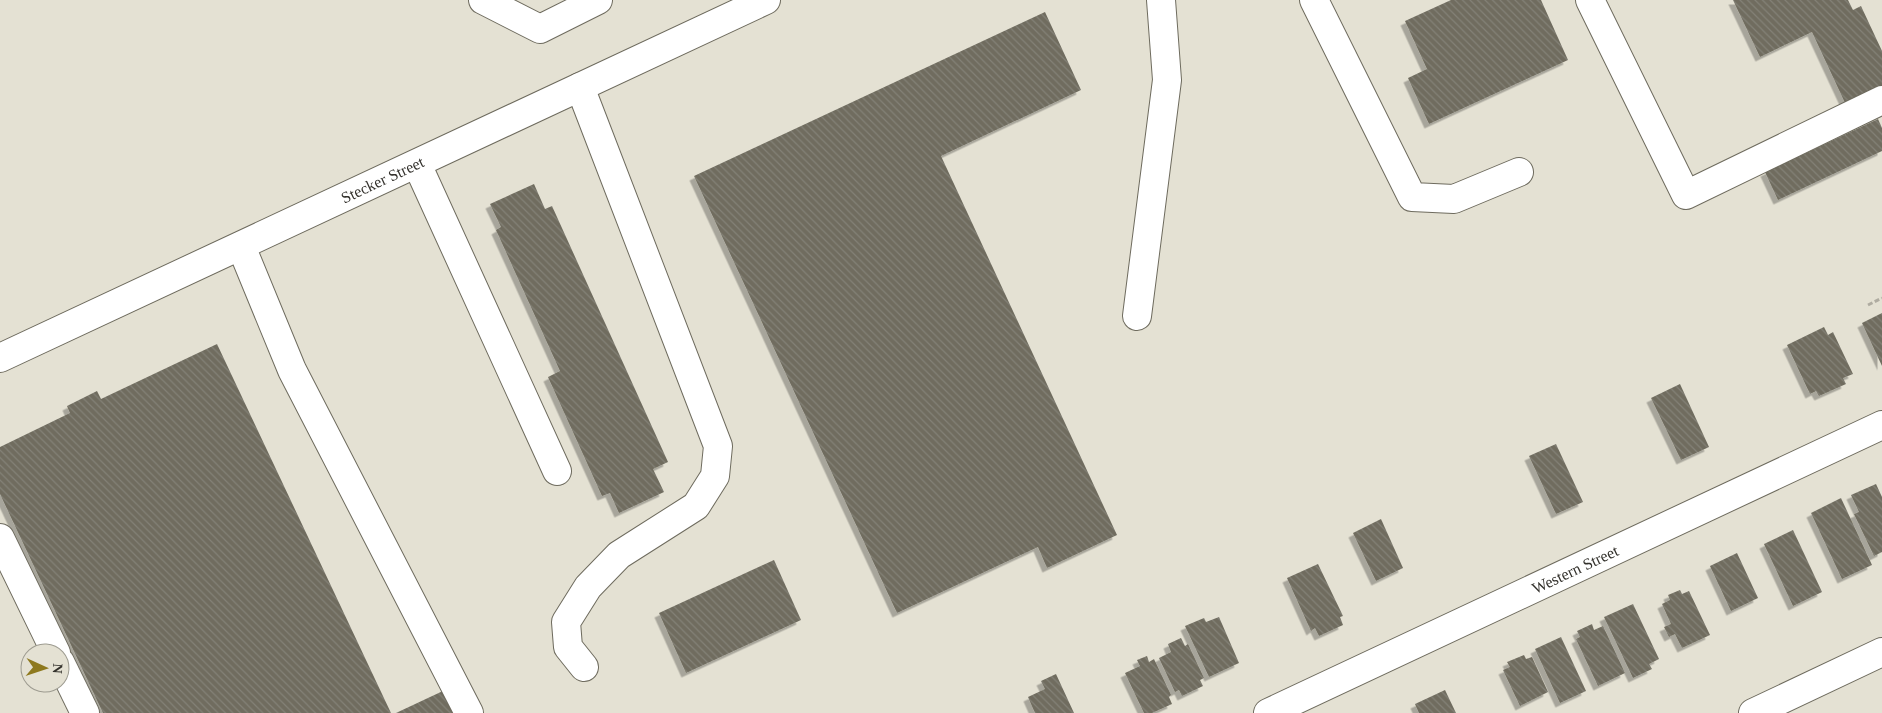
<svg xmlns="http://www.w3.org/2000/svg" width="1882" height="713" font-family="Georgia,serif">
  <style>
    .building { fill: url(#building-back-hatch); filter: url(#shadow) }
    .lines { fill: none; stroke-linecap: round; stroke-linejoin: round }
    .minor-casing { stroke: #6e6b5e; stroke-width: 30 }
    .path { stroke: #afaca1; stroke-width: 3; stroke-dasharray: 5 2.5; stroke-linecap: butt }
    .minor { stroke: #fff; stroke-width: 28 }
    .labels { text-anchor: middle; dominant-baseline: central; stroke-width: 5; stroke-linejoin: round; paint-order: stroke }
    .street-label { font-size: 16px; fill: #33312c; stroke: #e4e1d3 }
  </style>
  <defs>
    <pattern id="building-back-hatch" width="6" height="6" patternUnits="userSpaceOnUse" patternTransform="scale(1.25)"><rect width="6" height="6" fill="#6f6c5f"/><path d="M-1 5l2 2M0 0l6 6M5-1l2 2" fill="none" stroke="#848177"/></pattern>
    <filter id="shadow"><feDropShadow dx="-4.5" dy="4.5" stdDeviation="0" flood-color="#0004"/></filter>
  </defs>
  <rect width="100%" height="100%" fill="#e4e1d3"/>
  <g class="building">
    <path d="M1451,0H1541L1568,60L1429,124L1408,78L1427,69L1405,21Z"/>
    <path d="M1733,0H1848L1853,10L1861,6L1882,51V88L1846,105L1812,32L1760,57Z"/>
    <path d="M1045,12L1081,90L941,156L1117,535L1047,568L1038,547L897,613L694,176Z"/>
    <path d="M1878,119L1882,128V151L1778,200L1765,172Z"/>
    <path d="M534,184L545,209L552,206L668,462L653,469L664,492L619,513L610,493L602,496L548,377L560,371L496,230L501,227L490,204Z"/>
    <path d="M1882,313V366L1862,323Z"/>
    <path d="M1824,327L1828,335L1833,332L1853,374L1843,378L1846,384L1819,396L1816,391L1810,394L1787,345Z"/>
    <path d="M217,344L391,713H103L0,494V447L70,413L67,406L97,391L101,399Z"/>
    <path d="M1680,384L1709,447L1681,460L1651,398Z"/>
    <path d="M1556,444L1583,502L1556,514L1529,456Z"/>
    <path d="M1876,484L1882,497V552L1874,556L1854,514L1859,512L1851,495Z"/>
    <path d="M1841,498L1872,565L1842,579L1811,513Z"/>
    <path d="M1381,519L1403,568L1376,581L1353,533Z"/>
    <path d="M1793,530L1822,592L1793,606L1764,544Z"/>
    <path d="M1737,553L1758,598L1731,611L1710,566Z"/>
    <path d="M774,560L801,620L686,673L659,613Z"/>
    <path d="M1318,564L1343,616L1340,617L1343,625L1319,636L1315,628L1311,631L1287,578Z"/>
    <path d="M1680,590L1682,594L1689,591L1710,635L1682,648L1675,634L1669,637L1664,627L1671,624L1662,604L1670,600L1668,595Z"/>
    <path d="M1633,604L1659,659L1649,664L1652,669L1633,678L1604,617Z"/>
    <path d="M1219,617L1239,663L1209,677L1185,626L1204,618L1206,622Z"/>
    <path d="M1592,624L1594,630L1603,626L1625,673L1598,686L1576,639L1580,637L1577,631Z"/>
    <path d="M1561,637L1586,691L1560,703L1535,649Z"/>
    <path d="M1181,638L1185,646L1188,644L1204,678L1200,680L1203,686L1182,696L1179,690L1175,692L1159,658L1171,652L1168,644Z"/>
    <path d="M1524,655L1526,659L1532,657L1548,692L1520,706L1503,670L1510,667L1507,662Z"/>
    <path d="M1147,656L1149,662L1154,659L1171,695L1169,697L1172,704L1152,713H1144L1125,673L1140,666L1137,660Z"/>
    <path d="M1056,674L1074,713H1035L1028,697L1045,689L1041,681Z"/>
    <path d="M445,690L456,713H396Z"/>
    <path d="M1445,690L1456,713H1419L1415,704Z"/>
  </g>
  <g class="lines">
    <defs>
      <g id="minor">
        <path d="M483,0L540,29L598,0"/>
        <path d="M1314,0L1412,197L1454,199L1519,172"/>
        <path d="M1590,0L1686,195L1882,100"/>
        <path d="M580,87L718,446L715,476L696,506L619,555L588,587L566,622L568,647L584,667"/>
        <path d="M417,164L557,471"/>
        <path d="M241,246L292,370L469,713"/>
        <path d="M1137,316L1167,80L1161,0"/>
        <path id="s1" d="M0,358L766,0"/>
        <path d="M0,538L56,653"/>
        <path d="M60,662L85,713"/>
        <path id="s2" d="M1268,713L1882,425"/>
        <path d="M1753,713L1882,652"/>
      </g>
    </defs>
    <use href="#minor" class="minor-casing"/>
    <path class="path" d="M1868,305L1882,298"/>
    <use href="#minor" class="minor"/>
  </g>
  <g class="labels">
    <g class="street-label">
      <text stroke="none"><textPath href="#s1" startOffset="422">Stecker Street</textPath></text>
      <text stroke="none"><textPath href="#s2" startOffset="339">Western Street</textPath></text>
    </g>
  </g>
  <g transform="translate(45 668) rotate(93)"><circle r="24" fill="#e4e1d3" stroke="#9d9b90"/>
  <path d="M0-4L9 19L0 12L-9 19Z" fill="#8e791e"/>
  <text y="-8" font-size="14" font-weight="bold" text-anchor="middle" fill="#33312c">N</text>
  </g>
</svg>
